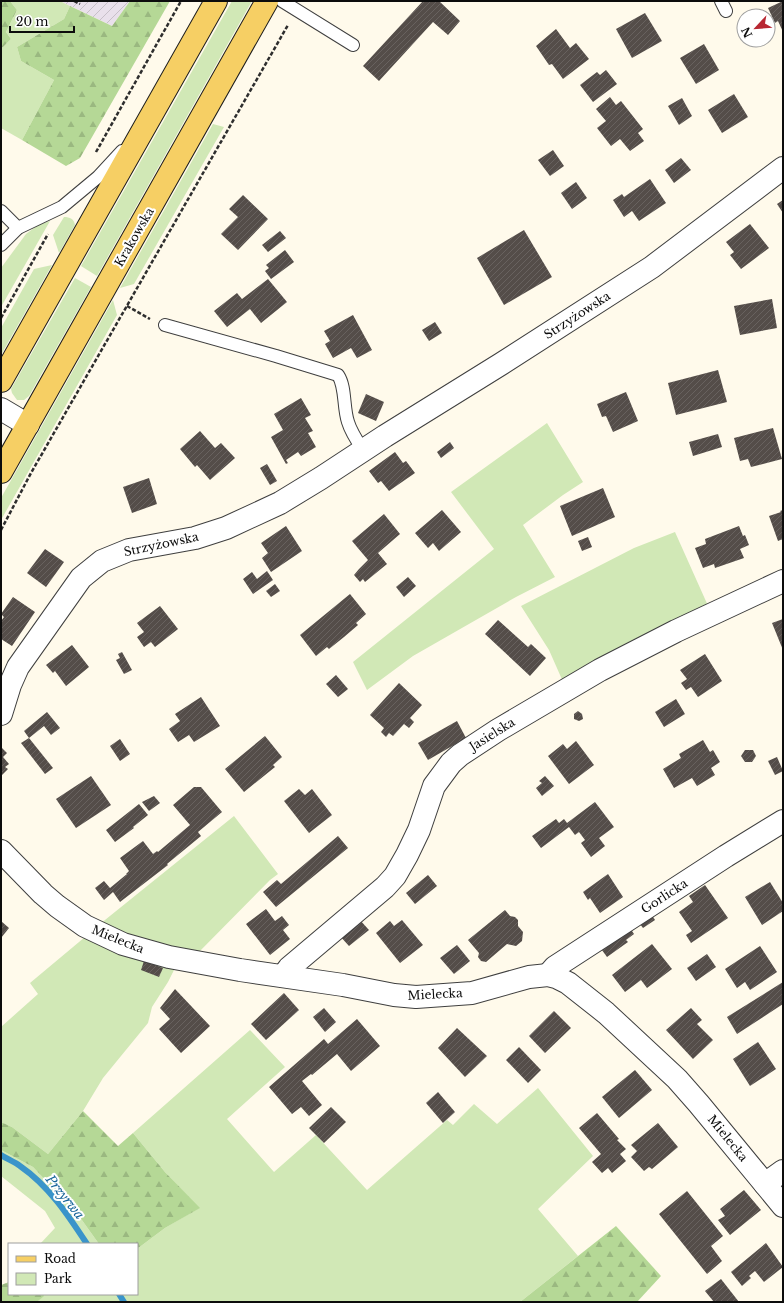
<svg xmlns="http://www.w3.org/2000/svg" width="784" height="1303" font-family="'Libre Baskerville',serif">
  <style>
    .industrial { fill: url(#industrial-furrows) }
    .green { fill: #d1e8b6 }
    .forest { fill: url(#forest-firs) }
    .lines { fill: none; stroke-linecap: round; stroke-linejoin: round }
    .stream { stroke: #3a94ca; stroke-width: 6 }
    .building { fill: url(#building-hatch) }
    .service-casing { stroke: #3f3f3f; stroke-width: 14 }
    .minor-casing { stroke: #3f3f3f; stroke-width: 24 }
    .primary-casing { stroke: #1d1d1d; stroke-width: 24 }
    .path { stroke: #2e2e2e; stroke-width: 2.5; stroke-dasharray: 4 2; stroke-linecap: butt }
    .service { stroke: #fff; stroke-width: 12 }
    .minor { stroke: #fff; stroke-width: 22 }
    .primary { stroke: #f6cf64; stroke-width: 22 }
    .labels { text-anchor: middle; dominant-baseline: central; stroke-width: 4; stroke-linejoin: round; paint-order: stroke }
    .street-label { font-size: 12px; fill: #0c0c0c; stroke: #fff }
    .water-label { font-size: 13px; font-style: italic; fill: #18659a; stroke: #fff }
  </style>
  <defs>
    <pattern id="industrial-furrows" width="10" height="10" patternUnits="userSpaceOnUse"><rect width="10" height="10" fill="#e9e0eb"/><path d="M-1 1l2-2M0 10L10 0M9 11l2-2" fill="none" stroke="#c7bfc8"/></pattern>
    <pattern id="forest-firs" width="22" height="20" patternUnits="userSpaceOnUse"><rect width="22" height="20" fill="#b5d896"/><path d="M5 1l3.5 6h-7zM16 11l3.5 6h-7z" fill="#9ab880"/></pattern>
    <pattern id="building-hatch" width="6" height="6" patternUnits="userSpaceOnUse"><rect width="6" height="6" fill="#544d49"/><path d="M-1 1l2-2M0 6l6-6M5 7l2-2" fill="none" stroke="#68625f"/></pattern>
  </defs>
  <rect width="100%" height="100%" fill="#fffaeb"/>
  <path class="industrial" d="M60,1H130L112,26Z"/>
  <g class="green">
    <path d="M10,1H60L70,6L64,19L17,47L21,61L54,80L22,140L1,128V49L11,39L6,32L17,10Z"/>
    <path d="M232,1H252L97,276L81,266Z"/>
    <path d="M213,124L224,127L134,284L120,288Z"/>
    <path d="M64,217C70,217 74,219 75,225L59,253L53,235Z"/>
    <path d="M50,221L1,307V268L26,234L38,225Z"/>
    <path d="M52,265L1,355V328L34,269Z"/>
    <path d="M75,278L91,287L29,396L24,400H17L12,393L11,389Z"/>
    <path d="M113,300L117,315L1,520V498Z"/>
    <path d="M547,423L583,482L563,495L523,525L555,577L516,597L413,656L367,690L353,662L494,549L451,492Z"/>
    <path d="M675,532L709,608L564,684L549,650L521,606L634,548Z"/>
    <path d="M234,816L278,874L270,880L198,953L130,938L100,924Z"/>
    <path d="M85,937L175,968L168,982L152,1007L148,1023L103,1078L83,1111L48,1154L12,1127L1,1122V1027L38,994L30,983Z"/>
    <path d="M250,1030L285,1067L227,1119L274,1172L316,1135L367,1190L447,1120L453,1125L474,1104L497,1124L538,1088L593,1156L538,1209L578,1256L520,1302H37L43,1296V1294H137V1249L165,1228L199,1208L165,1172L133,1133Z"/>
    <path d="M1,1150L33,1167L79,1216L99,1244H40L55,1228L45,1211L1,1176Z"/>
  </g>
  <g class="forest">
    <path d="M1,1H10L17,10L6,32L11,39L1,49Z"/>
    <path d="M130,1H170L80,158L66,166L22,140L54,80L21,61L17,47L64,19L70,6L112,26Z"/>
    <path d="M83,1111L118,1146L133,1133L165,1172L200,1208L165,1228L137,1249V1244H99L79,1216L33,1167L1,1150V1122L12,1127L48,1154Z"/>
    <path d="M616,1226L661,1276L637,1302H520Z"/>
    <path d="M9,1282V1294H43L44,1296L37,1302H1V1285Z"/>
  </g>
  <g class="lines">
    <g class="stream">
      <path d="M1,1155C7,1159 15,1162 20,1166C49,1186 68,1215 87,1244"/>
      <path d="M119,1294L124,1302"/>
    </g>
  </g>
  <g class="building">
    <path d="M423,1H439L460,21L448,35L433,22L379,81L363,66Z"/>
    <path d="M783,1V32L778,21L775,23L768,8Z"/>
    <path d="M645,13L662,41L632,58L616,29Z"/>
    <path d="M556,29L570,48L576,43L589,59L563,79L552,64L549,65L536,46Z"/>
    <path d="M704,44L719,70L696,84L680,58Z"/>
    <path d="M606,70L617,84L593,102L580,85L597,72L600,75Z"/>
    <path d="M734,94L748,117L722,133L708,110Z"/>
    <path d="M610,97L616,105L621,101L643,129L638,133L644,141L630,151L620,139L611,146L597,128L606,121L596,109Z"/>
    <path d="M682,98L692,116L679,125L668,106Z"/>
    <path d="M553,150L564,166L550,176L538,160Z"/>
    <path d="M681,158L691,170L674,183L665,170Z"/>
    <path d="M650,179L666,203L639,221L632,211L624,217L613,200L622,194L624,197Z"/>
    <path d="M576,182L587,198L572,209L561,193Z"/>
    <path d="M243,195L268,219L238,250L221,234L238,217L229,209Z"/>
    <path d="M783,200V213L777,204Z"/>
    <path d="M750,224L769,248L741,269L730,255L734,252L726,242Z"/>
    <path d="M524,230L552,277L504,305L477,258Z"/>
    <path d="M280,231L286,238L268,252L262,245Z"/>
    <path d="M285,250L294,262L271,279L265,271L269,268L266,265Z"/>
    <path d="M268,279L287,302L261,323L250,309L227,327L214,311L237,293L242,299Z"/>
    <path d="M772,299L777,328L740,335L734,306Z"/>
    <path d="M353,315L372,350L357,358L351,348L333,358L325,344L330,341L324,331Z"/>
    <path d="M435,322L442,333L429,341L422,330Z"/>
    <path d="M718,370L727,402L676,415L668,383Z"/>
    <path d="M626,392L638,421L613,432L606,416L602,417L597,404Z"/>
    <path d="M366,394L384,402L376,421L358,413Z"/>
    <path d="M301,398L311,415L305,418L313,431L308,433L316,447L301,456L298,452L286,460L288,463L286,464L271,437L283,430L274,414Z"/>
    <path d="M773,428L782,459L751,467L748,459L740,461L734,438Z"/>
    <path d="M200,431L215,448L221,443L235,458L210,480L197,465L195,467L180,449Z"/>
    <path d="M718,434L722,447L693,456L689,442Z"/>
    <path d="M450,442L454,448L441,458L437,452Z"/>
    <path d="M395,452L403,463L406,461L415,473L389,491L381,481L378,483L369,471Z"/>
    <path d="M267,464L277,481L270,485L260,468Z"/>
    <path d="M149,478L157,504L132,513L123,487Z"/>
    <path d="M603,488L615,517L572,536L560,506Z"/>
    <path d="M442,510L461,532L439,551L433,543L428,548L415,533Z"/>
    <path d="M783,510V539L778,541L769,516L781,512L780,511Z"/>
    <path d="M384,514L400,534L378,553L387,564L365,582L363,579L360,582L354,575L359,569L368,560L352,541Z"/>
    <path d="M286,526L302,551L271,572L262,558L268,553L261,543Z"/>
    <path d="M739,526L743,536L745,535L749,545L740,549L744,558L715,568L714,564L703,568L695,548L706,544L705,539Z"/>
    <path d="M588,537L592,547L582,551L578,541Z"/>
    <path d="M45,549L64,562L46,587L27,573Z"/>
    <path d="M267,571L273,580L253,594L243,579L252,572L257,579Z"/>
    <path d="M408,577L416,586L404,597L396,587Z"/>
    <path d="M275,584L280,591L271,597L266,591Z"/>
    <path d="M350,594L366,614L356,623L358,625L344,637L329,649L327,647L316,656L300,635Z"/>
    <path d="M13,597L35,612L12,646L1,639V621L4,617L1,614Z"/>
    <path d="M160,606L178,629L155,647L151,642L144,647L137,637L144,632L137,623Z"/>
    <path d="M783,619V650L772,623Z"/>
    <path d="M498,620L528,647L531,644L546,658L530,676L485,634Z"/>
    <path d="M72,645L89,667L66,686L55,671L53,673L46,665Z"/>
    <path d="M122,652L132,670L124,674L116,660L120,658L118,654Z"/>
    <path d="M705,654L722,681L698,697L691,687L686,690L681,683L687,679L680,670Z"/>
    <path d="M336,675L348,689L338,697L326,684Z"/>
    <path d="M399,683L422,705L410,718L414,722L409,728L404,724L393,736L389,733L386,737L381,732L384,728L370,715Z"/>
    <path d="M201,697L220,726L194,742L189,735L178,742L169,729L180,721L175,714Z"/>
    <path d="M676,699L685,714L664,727L655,712Z"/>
    <path d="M578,711L582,714L583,719L579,721L574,719V714Z"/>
    <path d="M47,712L60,728L51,735L44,726L29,738L24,731Z"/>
    <path d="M457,721L466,738L428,760L418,743Z"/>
    <path d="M265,736L282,757L273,765L275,767L244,792L225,769Z"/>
    <path d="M29,738L53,768L45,774L21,743Z"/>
    <path d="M120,739L130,754L120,761L110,746Z"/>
    <path d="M703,740L710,752L713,750L720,762L711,768L715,775L697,786L692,778L674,788L663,769L681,758L679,754Z"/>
    <path d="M576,741L594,765L569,784L548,756L563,744L567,749Z"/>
    <path d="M2,748L7,753L3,757L9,764L5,767L8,769L1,776Z"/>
    <path d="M745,750H753L756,756L752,762H745L741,756Z"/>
    <path d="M777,757L783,771L775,775L768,761Z"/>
    <path d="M91,776L111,805L76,828L56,799Z"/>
    <path d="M545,776L554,786L542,796L536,788L542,783L539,781Z"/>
    <path d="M194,787H201L222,812L198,832L201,836L167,864L168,865L120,902L113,892L104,900L95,888L104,881L110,888L127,874H126L129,871L120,858L143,841L153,854L157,851L158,852L190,825L173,805Z"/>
    <path d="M299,789L305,795L312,789L332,815L309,833L284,801Z"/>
    <path d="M154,796L160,803L149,811L142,802Z"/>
    <path d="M595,802L614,827L599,838L605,846L591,857L581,843L585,840L579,832L575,835L569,827L541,848L532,836L556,819L559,823L564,819L567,823Z"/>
    <path d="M139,804L148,815L133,827L134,828L115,842L106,830Z"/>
    <path d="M338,836L348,848L276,907L263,892L277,880L281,884Z"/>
    <path d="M608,874L623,897L600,913L590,898L588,900L583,892Z"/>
    <path d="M428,875L437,886L415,904L406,893Z"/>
    <path d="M770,882L783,903V911L762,925L745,897Z"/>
    <path d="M705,885L728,918L691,943L686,935L692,931L679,912L693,902L689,896Z"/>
    <path d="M266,909L275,921L282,916L289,925L283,930L290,939L270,955L246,924Z"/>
    <path d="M505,910L510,916L515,917L518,920V926L523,932L522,941L516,946L507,944L486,962L481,961L478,957L479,953L468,940Z"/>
    <path d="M650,912L655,920L643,928L637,920Z"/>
    <path d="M359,919L369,930L349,946L339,935Z"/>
    <path d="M402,920L423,945L400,963L376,933L390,921L394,926Z"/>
    <path d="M1,921L9,928L1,938Z"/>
    <path d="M628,925L634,934L626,940L628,942L607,957L599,946Z"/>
    <path d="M652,944L672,969L647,988L641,980L625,992L612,975Z"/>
    <path d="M457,945L470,961L454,974L440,958Z"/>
    <path d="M760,946L777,972L750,990L745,982L737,988L725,969Z"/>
    <path d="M707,954L716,967L696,981L687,968Z"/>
    <path d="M144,961L163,968L159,977L141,970Z"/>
    <path d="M783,982V1004L737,1034L727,1017Z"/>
    <path d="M175,989L210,1026L181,1053L159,1029L170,1019L160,1008Z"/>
    <path d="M284,993L299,1010L266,1040L251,1024Z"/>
    <path d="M324,1008L336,1022L325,1032L313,1017Z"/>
    <path d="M691,1008L702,1020L697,1024L713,1040L693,1059L666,1030Z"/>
    <path d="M554,1011L571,1028L545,1053L529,1036Z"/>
    <path d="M357,1019L380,1046L351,1071L337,1054L312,1075L311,1074L302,1081L322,1105L309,1116L301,1107L292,1114L269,1087L324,1039L328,1044Z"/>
    <path d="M457,1028L487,1056L465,1077L438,1048Z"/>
    <path d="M758,1042L776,1069L750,1086L733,1059Z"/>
    <path d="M519,1047L541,1070L528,1083L506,1060Z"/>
    <path d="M635,1070L652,1090L619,1118L602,1097Z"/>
    <path d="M438,1092L455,1112L443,1123L426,1103Z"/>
    <path d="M331,1107L346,1122L324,1143L309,1128Z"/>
    <path d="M597,1113L619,1139L617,1140L626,1149L620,1154L626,1161L612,1173L608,1168L602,1173L592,1162L601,1154L579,1128Z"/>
    <path d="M658,1123L678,1147L652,1169L649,1167L644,1171L631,1157L637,1151L631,1145Z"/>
    <path d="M744,1190L761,1210L730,1235L718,1220L725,1216L720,1209Z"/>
    <path d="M687,1191L723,1236L711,1246L722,1261L707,1274L659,1214Z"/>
    <path d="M766,1243L783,1267L764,1282L755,1271L749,1276L751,1278L742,1286L731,1272Z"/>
    <path d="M721,1279L739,1302H714L705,1291Z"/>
  </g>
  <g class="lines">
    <defs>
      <g id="service">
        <path d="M282,1L353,45"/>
        <path d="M721,1L726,11"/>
        <path d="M1,211L18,228"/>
        <path d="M1,245L18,228L62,207L98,177L122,151"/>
        <path d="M165,325L276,356L338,375C346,387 343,407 348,422C351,432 357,441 363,450"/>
      </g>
      <g id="minor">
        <path d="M1,409L28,425"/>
        <path d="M1,714L10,685L18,667L81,578L102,561L129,550L195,538L226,528L280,503L321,478L385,436L501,364L652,267L783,168"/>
        <path d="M1,851L43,894L57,906L85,926L123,944L169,957L240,970L343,985L394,995L416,997L472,993L529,977L548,975L556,977L568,983L606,1013L677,1079L699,1104L783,1206"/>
        <path d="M548,975L555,967L726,856L783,821"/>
        <path d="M283,976L289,968L385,887L395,876L407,855L419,830L434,786L451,763L460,755L498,730L600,670L676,631L783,581"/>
        <path d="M765,1184L783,1171"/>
      </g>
      <g id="primary">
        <path d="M1,381L216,1"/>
        <path d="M1,472L267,1"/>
      </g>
    </defs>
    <use href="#service" class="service-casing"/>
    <use href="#minor" class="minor-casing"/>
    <use href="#primary" class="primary-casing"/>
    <g class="path">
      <path d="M74,1L80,4"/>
      <path d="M96,152L181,1"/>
      <path d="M127,306L150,319"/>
      <path d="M1,318L48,234"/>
      <path d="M1,530L31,473L288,25"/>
    </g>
    <use href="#service" class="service"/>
    <use href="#minor" class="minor"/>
    <use href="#primary" class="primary"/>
  </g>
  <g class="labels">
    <g class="street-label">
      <text transform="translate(134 237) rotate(-60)">Krakowska</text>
      <text transform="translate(577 315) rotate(-33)">Strzyżowska</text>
      <text transform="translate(161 544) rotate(-12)">Strzyżowska</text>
      <text transform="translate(492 734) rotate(-32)">Jasielska</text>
      <text transform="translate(664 896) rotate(-33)">Gorlicka</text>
      <text transform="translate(118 939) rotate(22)">Mielecka</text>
      <text transform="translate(435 994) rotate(-3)">Mielecka</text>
      <text transform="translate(728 1138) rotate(51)">Mielecka</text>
    </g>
    <g class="water-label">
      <text transform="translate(65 1197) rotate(51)">Przyrwa</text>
    </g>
  </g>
  <rect width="784" height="1303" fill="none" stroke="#0c0c0c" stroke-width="4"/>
  <rect x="8" y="1243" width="130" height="52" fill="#ffffff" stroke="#9e9e9e"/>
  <rect x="16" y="1256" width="20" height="6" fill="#f6cf64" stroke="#9e9e9e"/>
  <text x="44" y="1263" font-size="12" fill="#0c0c0c">Road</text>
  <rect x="16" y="1273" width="20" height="12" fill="#d1e8b6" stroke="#9e9e9e"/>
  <text x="44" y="1283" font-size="12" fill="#0c0c0c">Park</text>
  <g transform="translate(756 28) rotate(244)"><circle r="19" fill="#ffffff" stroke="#9e9e9e"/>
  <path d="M0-3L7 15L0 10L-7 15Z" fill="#b82732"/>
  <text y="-6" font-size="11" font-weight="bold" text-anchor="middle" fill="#0c0c0c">N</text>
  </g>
  <path d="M10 26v6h64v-6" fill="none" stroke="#0c0c0c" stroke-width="2"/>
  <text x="16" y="26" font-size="12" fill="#0c0c0c" stroke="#ffffff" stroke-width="3" paint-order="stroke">20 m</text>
</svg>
